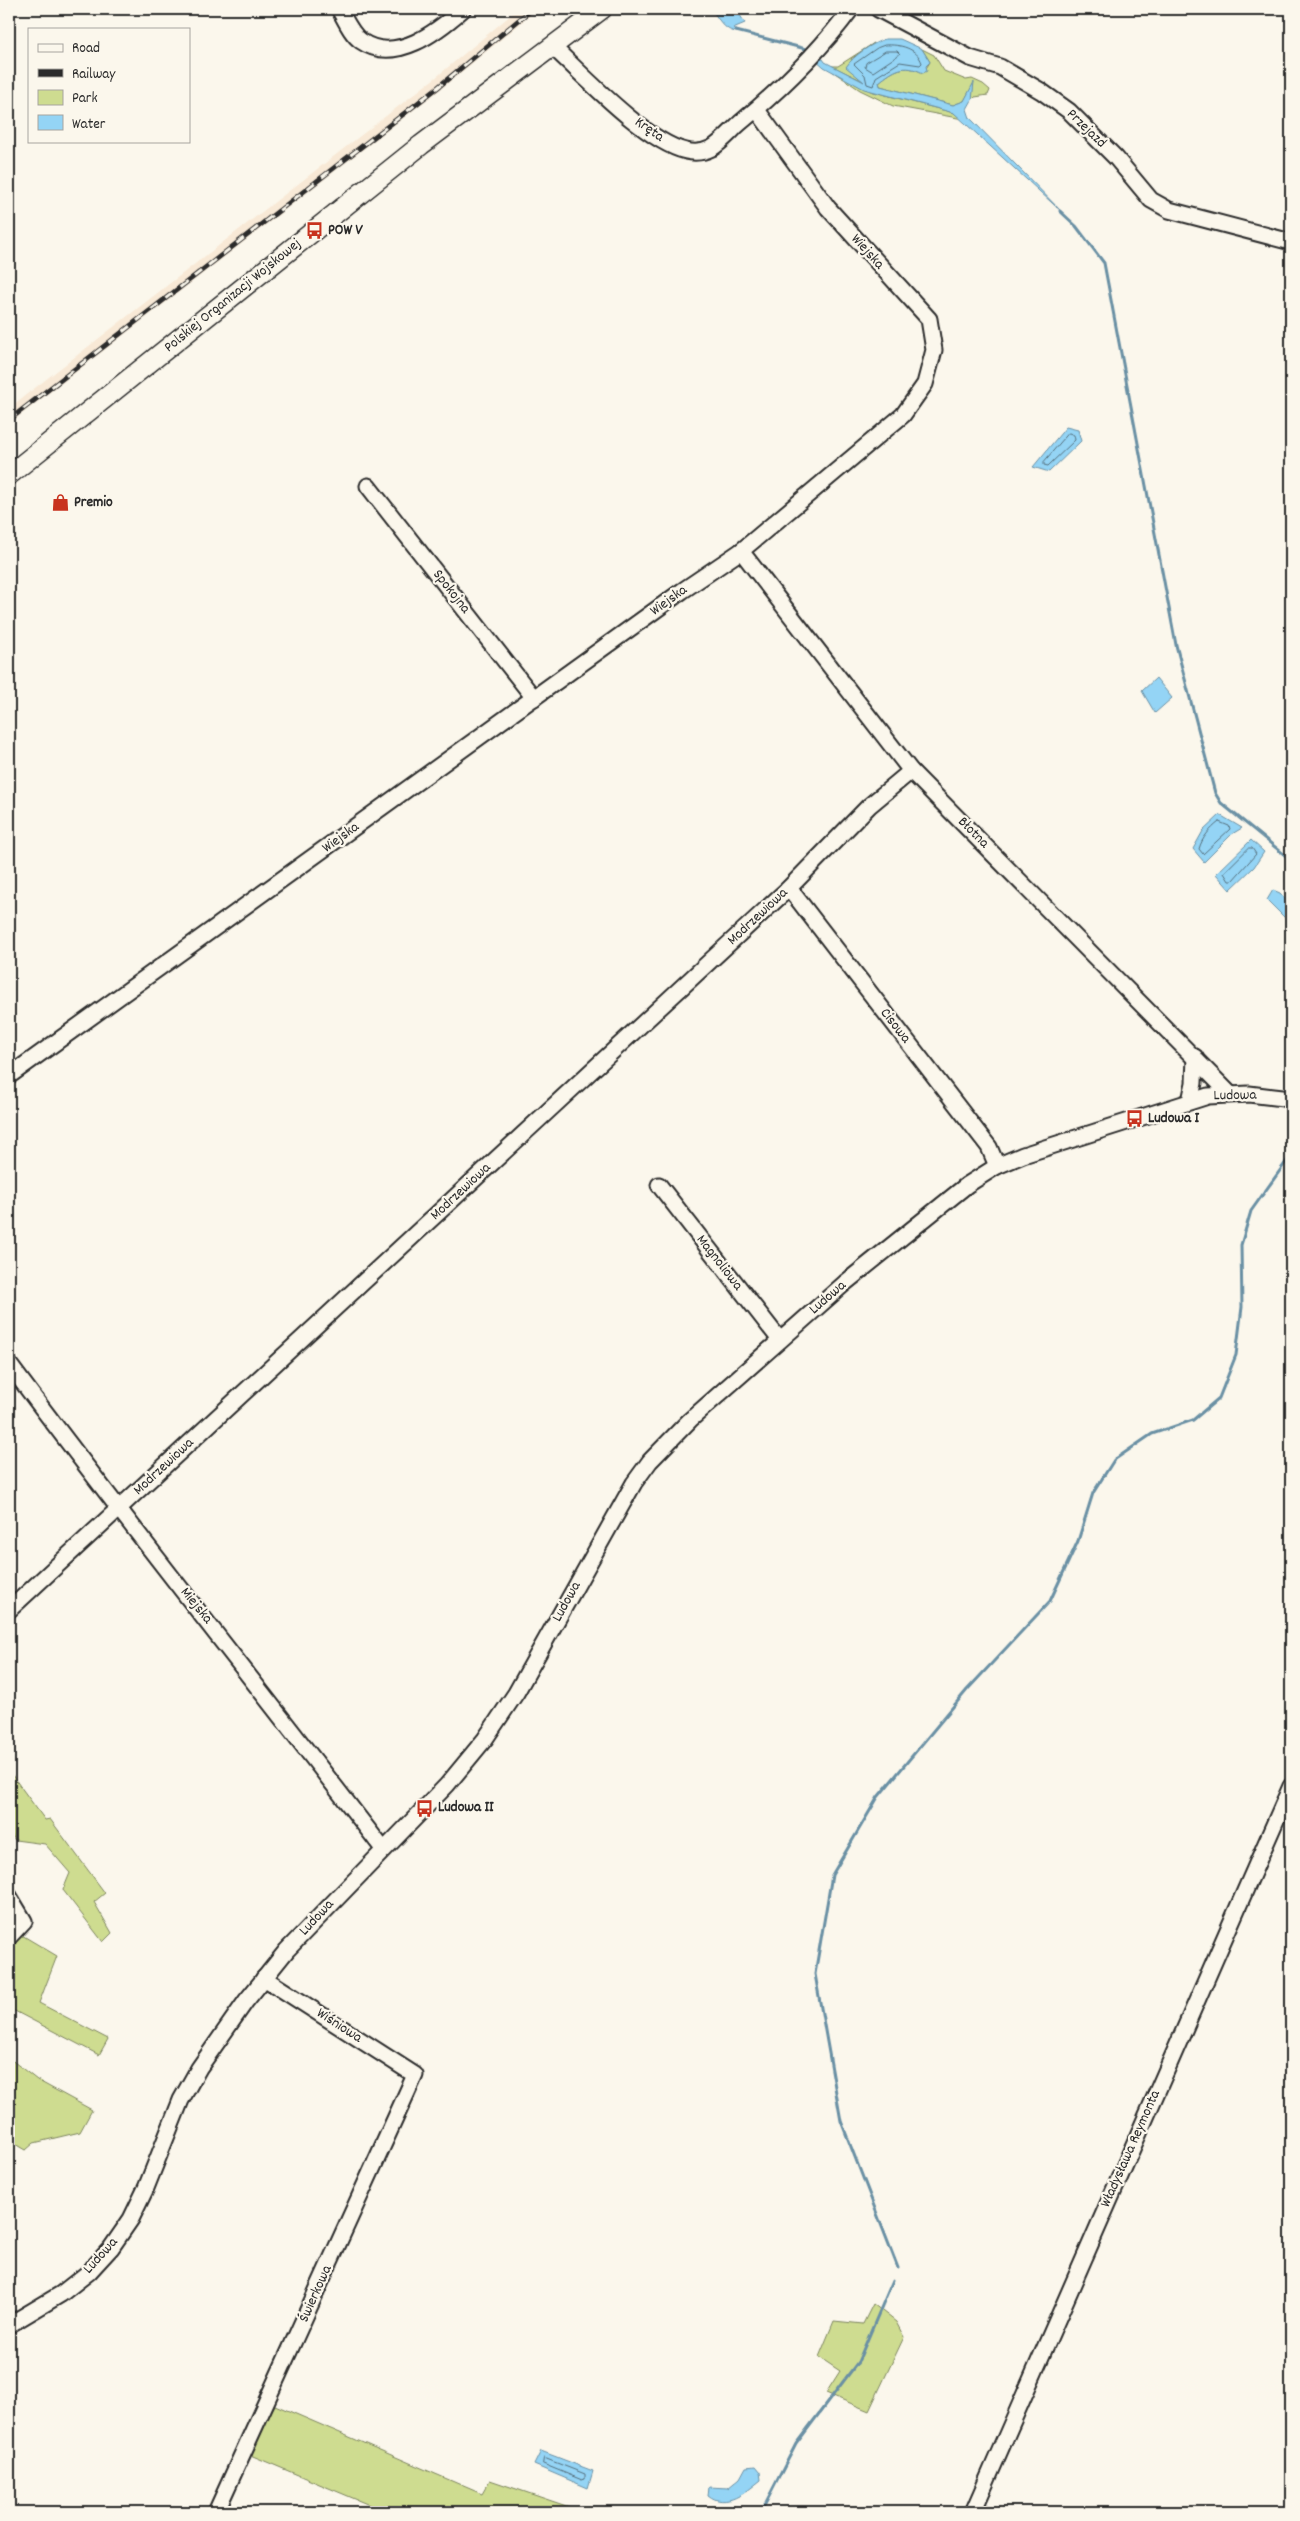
<svg xmlns="http://www.w3.org/2000/svg" width="1300" height="2521" font-family="Dekko,sans-serif">
  <style>
    .built { fill: #f8e9d6 }
    .green { fill: #cedc90; stroke: #7c845e }
    .water { fill: #94d4f5; stroke: #6a90a4 }
    .lines { fill: none; stroke-linecap: round; stroke-linejoin: round }
    .shore { stroke: #556f7c; stroke-width: 1 }
    .stream { stroke: #6a90a4; stroke-width: 3 }
    .minor-casing { stroke: #2b2b2b; stroke-width: 19 }
    .major-casing { stroke: #2b2b2b; stroke-width: 22 }
    .minor { stroke: #fbf7ec; stroke-width: 15 }
    .major { stroke: #fbf7ec; stroke-width: 19 }
    .rail-casing { stroke: #2b2b2b; stroke-width: 5 }
    .rail { stroke: #fbf7ec; stroke-width: 3; stroke-dasharray: 9; stroke-linecap: butt }
    .labels { text-anchor: middle; dominant-baseline: central; stroke-width: 4.5; stroke-linejoin: round; paint-order: stroke }
    .street-label { font-size: 15px; fill: #2b2b2b; stroke: #fbf7ec }
    .poi-label { font-size: 15px; font-weight: bold; fill: #2b2b2b; stroke: #fbf7ec; text-anchor: start }
  </style>
  <rect width="100%" height="100%" fill="#fbf7ec"/>
  <filter id="ink" filterUnits="userSpaceOnUse"><feTurbulence type="fractalNoise" baseFrequency=".02" numOctaves="2"/><feDisplacementMap in="SourceGraphic" scale="10" xChannelSelector="R" yChannelSelector="G"/><feConvolveMatrix kernelMatrix="1 2 1 2 8 2 1 2 1" color-interpolation-filters="sRGB"/></filter>
  <g filter="url(#ink)">
    <path class="built" d="M518,9H538L442,88L9,424V408L435,78Z"/>
    <g class="green">
      <path d="M874,43L851,59L865,82L832,66H838Z"/>
      <path d="M922,49L934,55L944,71L966,80L972,79L983,84L990,90L988,95L975,97L972,100L973,85L964,101L953,105L880,86L879,82C894,70 904,63 923,73L930,62Z"/>
      <path d="M832,71L870,91L954,113L963,119L893,106L860,90Z"/>
      <path d="M9,1771L45,1820L50,1819L105,1893L94,1902L112,1933L103,1942L63,1890L70,1873L45,1844L15,1840L9,1831Z"/>
      <path d="M15,1931L57,1956L39,2003L108,2039L99,2055L9,2008V1937Z"/>
      <path d="M9,2058L37,2080L92,2110L80,2132L34,2143L26,2150L9,2140Z"/>
      <path d="M873,2304L896,2322L904,2337L869,2411L826,2393L840,2371L819,2357L834,2321L863,2324Z"/>
      <path d="M275,2405L482,2494L490,2480L584,2512H386L248,2454Z"/>
    </g>
    <g class="water">
      <path d="M711,9H736L745,23L733,28L740,32C725,33 719,19 711,9Z"/>
      <path d="M885,39H900L922,49L930,62L926,66L927,71L923,73C904,63 894,70 879,82L880,86L953,105L964,101L974,82L972,100L967,109L970,118L1063,213L954,113L864,89L824,67L815,59H823L825,62L864,82L846,67C854,55 871,44 885,39Z"/>
      <path d="M1066,427L1078,430L1081,441L1049,472L1033,467Z"/>
      <path d="M1156,678L1172,698L1155,713L1142,691Z"/>
      <path d="M1220,815L1242,828L1232,834L1204,862L1193,849L1203,831Z"/>
      <path d="M1251,840L1264,852L1254,867L1230,890L1216,874Z"/>
      <path d="M1273,890L1280,893L1291,905V917L1288,921L1267,900Z"/>
      <path d="M541,2451L593,2471L588,2488L534,2465Z"/>
      <path d="M755,2466L760,2472L761,2480C746,2492 726,2510 708,2495L709,2487L728,2488L740,2478L746,2467Z"/>
    </g>
    <g class="lines">
      <g class="shore">
        <path d="M885,45C900,44 917,48 922,63L920,65L900,62L876,77L873,86L867,84L865,75L854,64L877,48Z"/>
        <path d="M886,51H897L900,54L873,72L865,67L866,63Z"/>
        <path d="M1069,433L1074,435L1075,440L1048,466L1044,465V462Z"/>
        <path d="M1219,822L1229,826L1230,829L1203,854L1199,849C1202,838 1210,829 1219,822Z"/>
        <path d="M1249,848H1252L1256,854L1232,881H1229L1224,873Z"/>
        <path d="M544,2458L585,2474V2479L582,2480L543,2464Z"/>
      </g>
      <g class="stream">
        <path d="M736,31L806,49"/>
        <path d="M1060,211L1076,226L1104,263L1176,645L1215,793L1221,803L1291,860"/>
        <path d="M898,2268L841,2121L815,1974L832,1875L878,1797L967,1690L1050,1601L1078,1541L1093,1493L1114,1460L1152,1434L1193,1420L1219,1398L1236,1355L1242,1307L1241,1245L1251,1211L1291,1155"/>
        <path d="M761,2512L796,2444L858,2362L893,2280"/>
      </g>
      <defs>
        <g id="minor">
          <path d="M339,9C345,19 351,34 361,41C395,65 438,31 463,9"/>
          <path d="M878,9L970,58L1000,67L1041,91L1069,111L1116,158L1151,200L1169,210L1291,242"/>
          <path d="M552,46C583,75 646,142 686,151C694,153 704,152 712,148C722,142 731,131 740,123C781,89 820,51 851,9"/>
          <path d="M368,486L534,698"/>
          <path d="M741,551L911,771L1230,1094"/>
          <path d="M789,888L989,1147L997,1166"/>
          <path d="M9,1076L682,591L741,551L903,415L925,384L934,350L929,319L828,208L757,110"/>
          <path d="M1190,1101L1194,1083L1195,1057"/>
          <path d="M659,1185L780,1340"/>
          <path d="M9,1364C131,1528 259,1687 383,1849"/>
          <path d="M9,1610L789,888L869,806L911,771"/>
          <path d="M9,1896L24,1921L9,1937"/>
          <path d="M9,2325L61,2294L89,2272L111,2248L131,2219L146,2188L181,2100L199,2068L246,2001L287,1950L447,1785L485,1739L516,1693L634,1483L650,1461L690,1420L845,1283L967,1185L997,1166L1023,1155L1208,1096L1249,1094L1291,1099"/>
          <path d="M216,2512L415,2075L264,1978"/>
          <path d="M973,2512L1291,1786"/>
        </g>
        <path id="major" d="M9,475L421,145L602,9"/>
      </defs>
      <use href="#minor" class="minor-casing"/>
      <use href="#major" class="major-casing"/>
      <use href="#minor" class="minor"/>
      <use href="#major" class="major"/>
      <defs>
        <path id="rail" d="M9,420L437,88L532,9"/>
      </defs>
      <use href="#rail" class="rail-casing"/>
      <use href="#rail" class="rail"/>
    </g>
  </g>
  <defs>
    <symbol id="bus-bare" viewBox="-9 -9 18 18"><path d="M-5-6H5V4H4V6H2V4H-2V6H-4V4H-5ZM-3.5-4V0h7V-4ZM-3.5 1.2v1.5H-2V1.2ZM2 1.2v1.5H3.5V1.2Z" fill="#c8321e" stroke="#fbf7ec" stroke-width="2.5" paint-order="stroke"/></symbol>
    <symbol id="shop-bare" viewBox="-9 -9 18 18"><path d="M-5-2.5h2.3a2.7 3.5 0 0 1 5.4 0H5L5.5 6h-11ZM-1.5-2.5h3a1.5 2.3 0 0 0-3 0Z" fill="#c8321e" stroke="#fbf7ec" stroke-width="2.5" paint-order="stroke"/></symbol>
  </defs>
  <g fill-rule="evenodd">
    <use href="#bus-bare" x="302" y="218" width="25" height="25"/>
    <use href="#shop-bare" x="48" y="490" width="25" height="25"/>
    <use href="#bus-bare" x="1122" y="1106" width="25" height="25"/>
    <use href="#bus-bare" x="412" y="1796" width="25" height="25"/>
  </g>
  <g class="labels">
    <g class="street-label">
      <text transform="translate(1086 129) rotate(44)">Przejazd</text>
      <text transform="translate(649 130) rotate(35)">Kręta</text>
      <text transform="translate(867 252) rotate(48)">Wiejska</text>
      <text transform="translate(233 296) rotate(-39)">Polskiej Organizacji Wojskowej</text>
      <text transform="translate(451 592) rotate(52)">Spokojna</text>
      <text transform="translate(669 601) rotate(-36)">Wiejska</text>
      <text transform="translate(973 833) rotate(45)">Błotna</text>
      <text transform="translate(341 838) rotate(-36)">Wiejska</text>
      <text transform="translate(758 917) rotate(-43)">Modrzewiowa</text>
      <text transform="translate(895 1026) rotate(52)">Cisowa</text>
      <text transform="translate(1235 1096) rotate(-1)">Ludowa</text>
      <text transform="translate(461 1192) rotate(-43)">Modrzewiowa</text>
      <text transform="translate(719 1263) rotate(52)">Magnoliowa</text>
      <text transform="translate(828 1298) rotate(-41)">Ludowa</text>
      <text transform="translate(164 1467) rotate(-43)">Modrzewiowa</text>
      <text transform="translate(567 1602) rotate(-61)">Ludowa</text>
      <text transform="translate(196 1606) rotate(51)">Miejska</text>
      <text transform="translate(317 1918) rotate(-47)">Ludowa</text>
      <text transform="translate(339 2026) rotate(33)">Wiśniowa</text>
      <text transform="translate(1131 2149) rotate(-66)">Władysława Reymonta</text>
      <text transform="translate(101 2256) rotate(-48)">Ludowa</text>
      <text transform="translate(316 2294) rotate(-66)">Świerkowa</text>
    </g>
    <g class="poi-label">
      <text x="328" y="231">POW V</text>
      <text x="74" y="503">Premio</text>
      <text x="1148" y="1119">Ludowa I</text>
      <text x="438" y="1808">Ludowa II</text>
    </g>
  </g>
  <rect width="1300" height="2521" fill="none" stroke="#fbf7ec" stroke-width="30"/>
  <rect x="15" y="15" width="1270" height="2491" fill="none" stroke="#2b2b2b" stroke-width="2" filter="url(#ink)"/>
  <rect x="28" y="28" width="162" height="115" fill="#fbf7ec" stroke="#a8a59f"/>
  <rect x="38" y="44" width="25" height="8" fill="#fbf7ec" stroke="#a8a59f"/>
  <text x="72" y="52" font-size="15" fill="#2b2b2b">Road</text>
  <rect x="38" y="69" width="25" height="8" fill="#2b2b2b" stroke="#a8a59f"/>
  <text x="72" y="78" font-size="15" fill="#2b2b2b">Railway</text>
  <rect x="38" y="90" width="25" height="15" fill="#cedc90" stroke="#a8a59f"/>
  <text x="72" y="102" font-size="15" fill="#2b2b2b">Park</text>
  <rect x="38" y="115" width="25" height="15" fill="#94d4f5" stroke="#a8a59f"/>
  <text x="72" y="128" font-size="15" fill="#2b2b2b">Water</text>
</svg>
